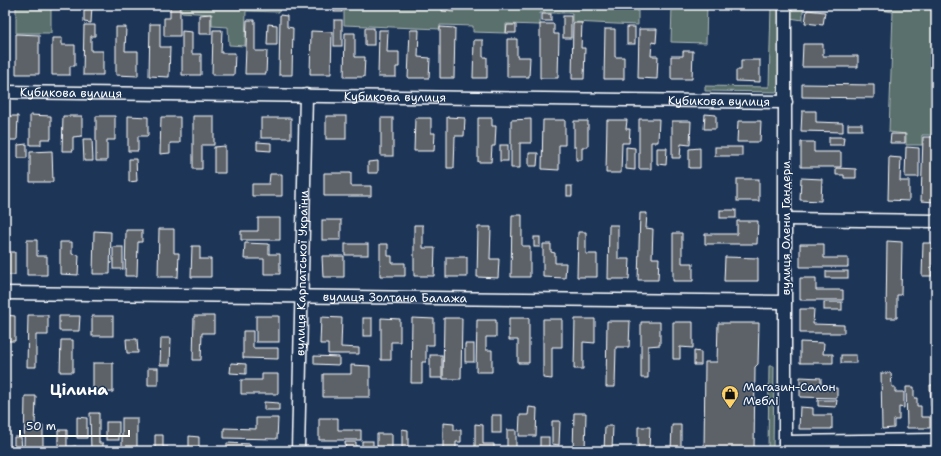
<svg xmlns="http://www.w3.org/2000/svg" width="941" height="456" font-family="'Shantell Sans',sans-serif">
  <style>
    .green { fill: #5a706c; stroke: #acb8b6 }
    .building { fill: #5c6268; stroke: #fff }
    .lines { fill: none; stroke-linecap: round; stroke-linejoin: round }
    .minor-casing { stroke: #fff; stroke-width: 15 }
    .minor { stroke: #1d3557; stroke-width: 12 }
    .labels { text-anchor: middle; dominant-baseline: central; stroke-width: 3; stroke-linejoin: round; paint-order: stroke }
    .street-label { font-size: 12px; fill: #fff; stroke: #1d3557 }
    .poi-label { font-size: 12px; fill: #fff; stroke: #1d3557; text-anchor: start }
    .district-label { font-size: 16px; font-weight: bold; fill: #fff; stroke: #1d3557 }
  </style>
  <rect width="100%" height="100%" fill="#1d3557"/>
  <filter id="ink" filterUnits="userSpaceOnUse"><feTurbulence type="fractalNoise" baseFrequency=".025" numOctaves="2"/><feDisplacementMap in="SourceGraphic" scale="8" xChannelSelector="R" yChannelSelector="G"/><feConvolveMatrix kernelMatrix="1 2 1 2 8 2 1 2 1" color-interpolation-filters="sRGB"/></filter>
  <g filter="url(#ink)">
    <g class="green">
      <path d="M16,5H83V9H51V33H16Z"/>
      <path d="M181,5H280L279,12L246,11L245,46L229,45L228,27L212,26V14L181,12Z"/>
      <path d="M344,5H638V25L572,22V13H540V25L506,24V33L473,32V26L440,25V29L344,25Z"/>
      <path d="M672,5H707L706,43L671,42Z"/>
      <path d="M771,5H781L780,92L705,91V86L769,87Z"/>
      <path d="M790,5H803V20L790,18Z"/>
      <path d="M851,5H936V135H922V145H906V134L889,132L893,12Z"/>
      <path d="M769,366H774L773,451H768Z"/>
    </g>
    <g class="building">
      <rect x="5" y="5" width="1" height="22"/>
      <path d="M84,5H92L91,23L84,22Z"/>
      <path d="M170,5H180V36H164V18H170Z"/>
      <rect x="334" y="5" width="8" height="7"/>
      <path d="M442,5H454V12L442,11Z"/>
      <path d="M807,10L825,12L823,25L805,23Z"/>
      <path d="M211,14V34H199V15Z"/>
      <rect x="542" y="14" width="9" height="7"/>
      <path d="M280,15L287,16V27L293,28L292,75H279Z"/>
      <rect x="563" y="16" width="8" height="22"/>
      <path d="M247,20H255V51H267L266,74H245Z"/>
      <rect x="334" y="20" width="8" height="26"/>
      <path d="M573,23H582L581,48H585L584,79H572Z"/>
      <path d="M150,24H160V47H170L169,77L149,76Z"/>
      <path d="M268,24L277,25V45H267Z"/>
      <path d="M540,24H554V34H559L558,78H540Z"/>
      <path d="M84,25H95V36H91V51H103V75H83Z"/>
      <path d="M507,25H516V33H506Z"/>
      <path d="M116,27H126L125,51H138V76L116,75Z"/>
      <path d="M440,27L455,28L454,78H440Z"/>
      <rect x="627" y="27" width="8" height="17"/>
      <rect x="365" y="28" width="9" height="17"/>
      <path d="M605,29H615V57H624V79H604Z"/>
      <path d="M639,29H657L656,43L652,42L651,56H658L657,79L638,78Z"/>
      <path d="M213,30H222L221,53H235L234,75H212Z"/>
      <path d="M379,30H388L387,52H399V67H396V77H378Z"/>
      <path d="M410,30H419L418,57L430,58L429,78H408Z"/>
      <path d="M182,31L192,32V54H201V75H182Z"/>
      <path d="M311,31L332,32L331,74H310Z"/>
      <path d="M345,33H355V57H365L364,77H344Z"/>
      <path d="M16,34L39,35V74H16Z"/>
      <path d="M52,38H62V45H75V66H70V75H52Z"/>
      <path d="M507,39H517V57H530L529,77H507Z"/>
      <path d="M474,40H483V57H487V78H473Z"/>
      <path d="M803,44H823V56H858V67H802Z"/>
      <path d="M683,51H693L692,79H671V56H683Z"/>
      <path d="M741,60H760V82L736,81V70H741Z"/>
      <path d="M802,84L874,85V98L802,97Z"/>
      <path d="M802,111H816V122L843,123V132L801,131Z"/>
      <path d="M705,114L716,115V129H704Z"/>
      <path d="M30,115L51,116V139H41V145H30Z"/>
      <path d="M5,116H18L17,140H6V157H5Z"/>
      <path d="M63,116H82V136L73,137V151H62Z"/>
      <path d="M96,116H115V140H107V161H96Z"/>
      <path d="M128,116L148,117V136H138V151H128Z"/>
      <path d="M193,116H214V145H202V169H193Z"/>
      <rect x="326" y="116" width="20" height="23"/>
      <path d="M161,117H180V143H170V153L160,154Z"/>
      <path d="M447,117L465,118L464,136H455L454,168H447Z"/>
      <rect x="261" y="118" width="30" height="20"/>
      <rect x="381" y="118" width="12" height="38"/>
      <path d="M415,118H431V133H435L434,151H414Z"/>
      <path d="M478,118H492V126H496L495,146H492L491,162H478Z"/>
      <path d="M531,119V143H520V168H511V120Z"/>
      <path d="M639,119H659L658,142H651V169H639Z"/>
      <path d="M543,120H565V145H559V170L542,169Z"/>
      <path d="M607,120H627L626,129H630L629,143H622L621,173H606Z"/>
      <path d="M574,121H588V147H582V160H576V147H574Z"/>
      <path d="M672,121H691L690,145L681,144L680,158H672Z"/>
      <path d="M738,121H761L760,142H737Z"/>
      <rect x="848" y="124" width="14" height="6"/>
      <path d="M891,134H905V143H890Z"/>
      <path d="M829,137H844L843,145H829Z"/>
      <path d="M923,137H936V202L921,201Z"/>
      <path d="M83,139H92L93,161H84Z"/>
      <path d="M257,142L271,143V151L257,150Z"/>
      <path d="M801,142H814V152H841V167H801Z"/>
      <path d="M27,144V158H18V145Z"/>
      <rect x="500" y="145" width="8" height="16"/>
      <path d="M225,146V173H214V147Z"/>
      <path d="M626,147L635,148V170L626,169Z"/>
      <rect x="715" y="147" width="27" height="9"/>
      <path d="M906,147L919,148V177H905Z"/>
      <path d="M657,148H667L666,165L657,164Z"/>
      <path d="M700,148V168H689V149Z"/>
      <path d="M52,151L53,182H30V152Z"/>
      <path d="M529,153H538L537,166H529Z"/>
      <path d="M889,157L901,158L900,181H909V201L888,200Z"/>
      <path d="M129,159H136L137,181L129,182Z"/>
      <path d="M378,161V173H368V162Z"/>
      <path d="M836,168L856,169V178H844V175H836Z"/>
      <path d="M324,173H351V186H371V196H324Z"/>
      <path d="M270,174H282V196H252V184H269Z"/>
      <path d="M801,178L822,179L821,201L800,200Z"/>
      <rect x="737" y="179" width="22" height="22"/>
      <rect x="567" y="186" width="5" height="10"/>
      <rect x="720" y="210" width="16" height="8"/>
      <path d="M640,213H647L646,228L653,229L652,258H659L658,280H638Z"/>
      <path d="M512,215H522V246H530V277H511Z"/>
      <path d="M258,218H280V240H241V231H258Z"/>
      <rect x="322" y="220" width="19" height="20"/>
      <path d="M737,221H758L757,244H705V234H737Z"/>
      <path d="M5,223H7V252H15V275H5Z"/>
      <path d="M414,225H423V248H435L434,276H414Z"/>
      <path d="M609,225H618V259H630L629,279H608Z"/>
      <path d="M478,227H491L490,259H499L498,278L477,277Z"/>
      <path d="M159,229H174V253H179L178,277H158Z"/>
      <path d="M126,230H142V242H138L137,276H125Z"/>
      <path d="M94,231L111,232L110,274H93Z"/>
      <path d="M578,232H586V254H597V277H577Z"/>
      <path d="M673,233H682V263H693V281H673Z"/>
      <rect x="534" y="237" width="6" height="10"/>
      <path d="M27,240H37V256H47V275H27Z"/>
      <path d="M887,241L902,242L901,295H897V318H886Z"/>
      <path d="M60,242H72V254L79,255L78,275L60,274Z"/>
      <path d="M245,243L269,244V254H280V274H264V259H244Z"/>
      <path d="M923,243H936V266H932V276H922Z"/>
      <rect x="345" y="244" width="23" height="11"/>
      <path d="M380,244H388V256H392V263H405V276H380Z"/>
      <path d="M543,244H551V252L555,253V263H566L565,278L543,277Z"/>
      <path d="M800,244H824V258H848V267H800Z"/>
      <path d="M192,246H200V259H211V277H191Z"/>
      <rect x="113" y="247" width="10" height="22"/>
      <path d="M322,256H344V277H323Z"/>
      <rect x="446" y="257" width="21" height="20"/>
      <path d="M725,257L758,258V281H724Z"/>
      <rect x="826" y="271" width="22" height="7"/>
      <path d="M800,278H816V290H843V300H800Z"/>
      <rect x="824" y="302" width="18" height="8"/>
      <path d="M800,309H814L813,324L844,325V333H800Z"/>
      <path d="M5,315L15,316V341H5Z"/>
      <path d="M28,315H48V335H36V367H27Z"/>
      <path d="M59,316H80L79,331H59Z"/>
      <rect x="92" y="316" width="21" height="20"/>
      <path d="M194,316H214V333H202L201,360H193Z"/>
      <rect x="256" y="316" width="23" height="26"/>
      <path d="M321,317L342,318L341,347L359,348V354H328V344H320Z"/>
      <rect x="363" y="318" width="9" height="18"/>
      <path d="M381,318L400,319V342H391V360H381Z"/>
      <path d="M412,318L434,319V345H426V362H422V383H411Z"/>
      <path d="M444,318H462L461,379H443Z"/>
      <path d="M509,318H529V363H518V340H509Z"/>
      <path d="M543,319H562V347H552V379L543,378Z"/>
      <path d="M575,319H595V343L583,342V369H574Z"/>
      <path d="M477,320H496V337H486V350H492V372H476Z"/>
      <path d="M607,321H630L629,347H616L615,387H606Z"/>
      <path d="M641,322H660V345L648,346V378H641Z"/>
      <path d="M673,322H693V348L680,347V359H673Z"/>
      <path d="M718,323H759L758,364L755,367L754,451H704L705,362H717Z"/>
      <path d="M243,331H253V348H278V359L243,358Z"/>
      <path d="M161,338H171L170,365H160Z"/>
      <path d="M126,339H137L138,353H127Z"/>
      <path d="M61,340H73V372H60Z"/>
      <path d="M800,342L824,343L823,354H833V363H800Z"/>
      <rect x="465" y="344" width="9" height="18"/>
      <path d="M694,351L701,352V365H694Z"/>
      <rect x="430" y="355" width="12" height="23"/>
      <rect x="841" y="355" width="15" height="8"/>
      <path d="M314,356L339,357V365L314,364Z"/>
      <path d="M93,363H113V392L93,393Z"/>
      <path d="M231,363L246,364V374L230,373Z"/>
      <path d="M351,365L370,366V397H323V374H351Z"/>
      <rect x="148" y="368" width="10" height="17"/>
      <path d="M881,373H891L892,387H895V392H904V408L899,407V420H894V428L882,429Z"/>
      <path d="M262,374H278V394H241V380H262Z"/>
      <path d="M800,377L821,378V388H837V398L800,397Z"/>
      <path d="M930,385H936V406H931Z"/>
      <path d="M906,387H914V398H917V406H921V417H930V428H907Z"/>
      <path d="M25,396H36L35,425L43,426V451H24Z"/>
      <path d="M818,400H837L836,407L818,406Z"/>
      <path d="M264,402L279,403V410H264Z"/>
      <path d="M529,407L537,408L536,436H519L520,415H528Z"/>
      <path d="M800,407L813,408V415H832V429H799Z"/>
      <path d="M90,413H99V443H103V451H91Z"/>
      <path d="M574,413H586L585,451H573Z"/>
      <path d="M5,415H8L7,451H5Z"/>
      <rect x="492" y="415" width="9" height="18"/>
      <path d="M77,417L87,418V438H77Z"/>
      <rect x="122" y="418" width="15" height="33"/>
      <path d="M256,418H278L277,439L224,438V428L256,429Z"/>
      <path d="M319,418H338V430H361V440H319Z"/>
      <path d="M552,421H560L559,445L552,444Z"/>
      <rect x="106" y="422" width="13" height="18"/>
      <path d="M443,423L454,424V430H461V442H456V449H459V451H443Z"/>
      <path d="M475,424L483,425V444H494V451H475Z"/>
      <path d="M672,425H681V451H671Z"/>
      <path d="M605,426H613L612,450L617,451H604Z"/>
      <path d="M638,427H650L649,451H638Z"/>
      <path d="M402,429L408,430V451H402Z"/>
      <path d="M58,430H67V447L76,446V451H58Z"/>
      <path d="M507,430H516V450H520V451H507Z"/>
      <path d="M377,434H392V449H401V451H377Z"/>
      <path d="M155,435H163V447H168V451H155Z"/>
      <path d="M189,436L199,437V451H189Z"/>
      <path d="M14,437H21L22,451H14Z"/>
      <rect x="540" y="437" width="9" height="14"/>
      <rect x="362" y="441" width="11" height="10"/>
      <path d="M345,442H356V451H346Z"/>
      <path d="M227,443L250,444V451H227Z"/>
      <path d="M410,448L420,449V451H410Z"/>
    </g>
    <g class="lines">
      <defs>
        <g id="minor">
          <path id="s1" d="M5,92L786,102"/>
          <path d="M786,219L936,221"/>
          <path id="s2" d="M5,293L785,302"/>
          <path d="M785,442L936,440"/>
          <path id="s3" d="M298,451L306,95"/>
          <path d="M785,451V5"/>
        </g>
      </defs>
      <use href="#minor" class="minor-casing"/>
      <use href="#minor" class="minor"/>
    </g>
  </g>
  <defs>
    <symbol id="shop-pin" viewBox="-11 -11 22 30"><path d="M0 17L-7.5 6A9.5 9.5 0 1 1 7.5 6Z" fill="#ffd166" stroke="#1d3557"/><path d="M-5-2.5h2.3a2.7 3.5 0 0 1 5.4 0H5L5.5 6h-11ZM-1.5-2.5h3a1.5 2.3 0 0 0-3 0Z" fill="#111"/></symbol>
  </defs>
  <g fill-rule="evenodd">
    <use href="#shop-pin" x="720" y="384" width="20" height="27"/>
  </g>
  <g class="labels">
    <g class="street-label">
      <text stroke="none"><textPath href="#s1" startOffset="66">Кубикова вулиця</textPath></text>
      <text stroke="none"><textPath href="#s1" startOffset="390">Кубикова вулиця</textPath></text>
      <text stroke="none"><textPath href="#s1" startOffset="714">Кубикова вулиця</textPath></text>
      <text transform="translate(786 228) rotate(-90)">вулиця Олени Гандери</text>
      <text stroke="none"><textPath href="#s3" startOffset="178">вулиця Карпатської України</textPath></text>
      <text stroke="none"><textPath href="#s2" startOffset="390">вулиця Золтана Балажа</textPath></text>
    </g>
    <g class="poi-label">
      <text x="743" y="387">Магазин-Салон<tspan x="743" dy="14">Меблі</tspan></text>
    </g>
    <g class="district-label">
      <text x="79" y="389">Цілина</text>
    </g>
  </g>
  <rect width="941" height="456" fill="none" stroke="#1d3557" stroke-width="20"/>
  <rect x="10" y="10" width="921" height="436" fill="none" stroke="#fff" stroke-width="1.5" filter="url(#ink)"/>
  <path d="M20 430v6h109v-6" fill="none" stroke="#ffffff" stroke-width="2"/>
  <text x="26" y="430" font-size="12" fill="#ffffff" stroke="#1d3557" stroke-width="3" paint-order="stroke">50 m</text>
</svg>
